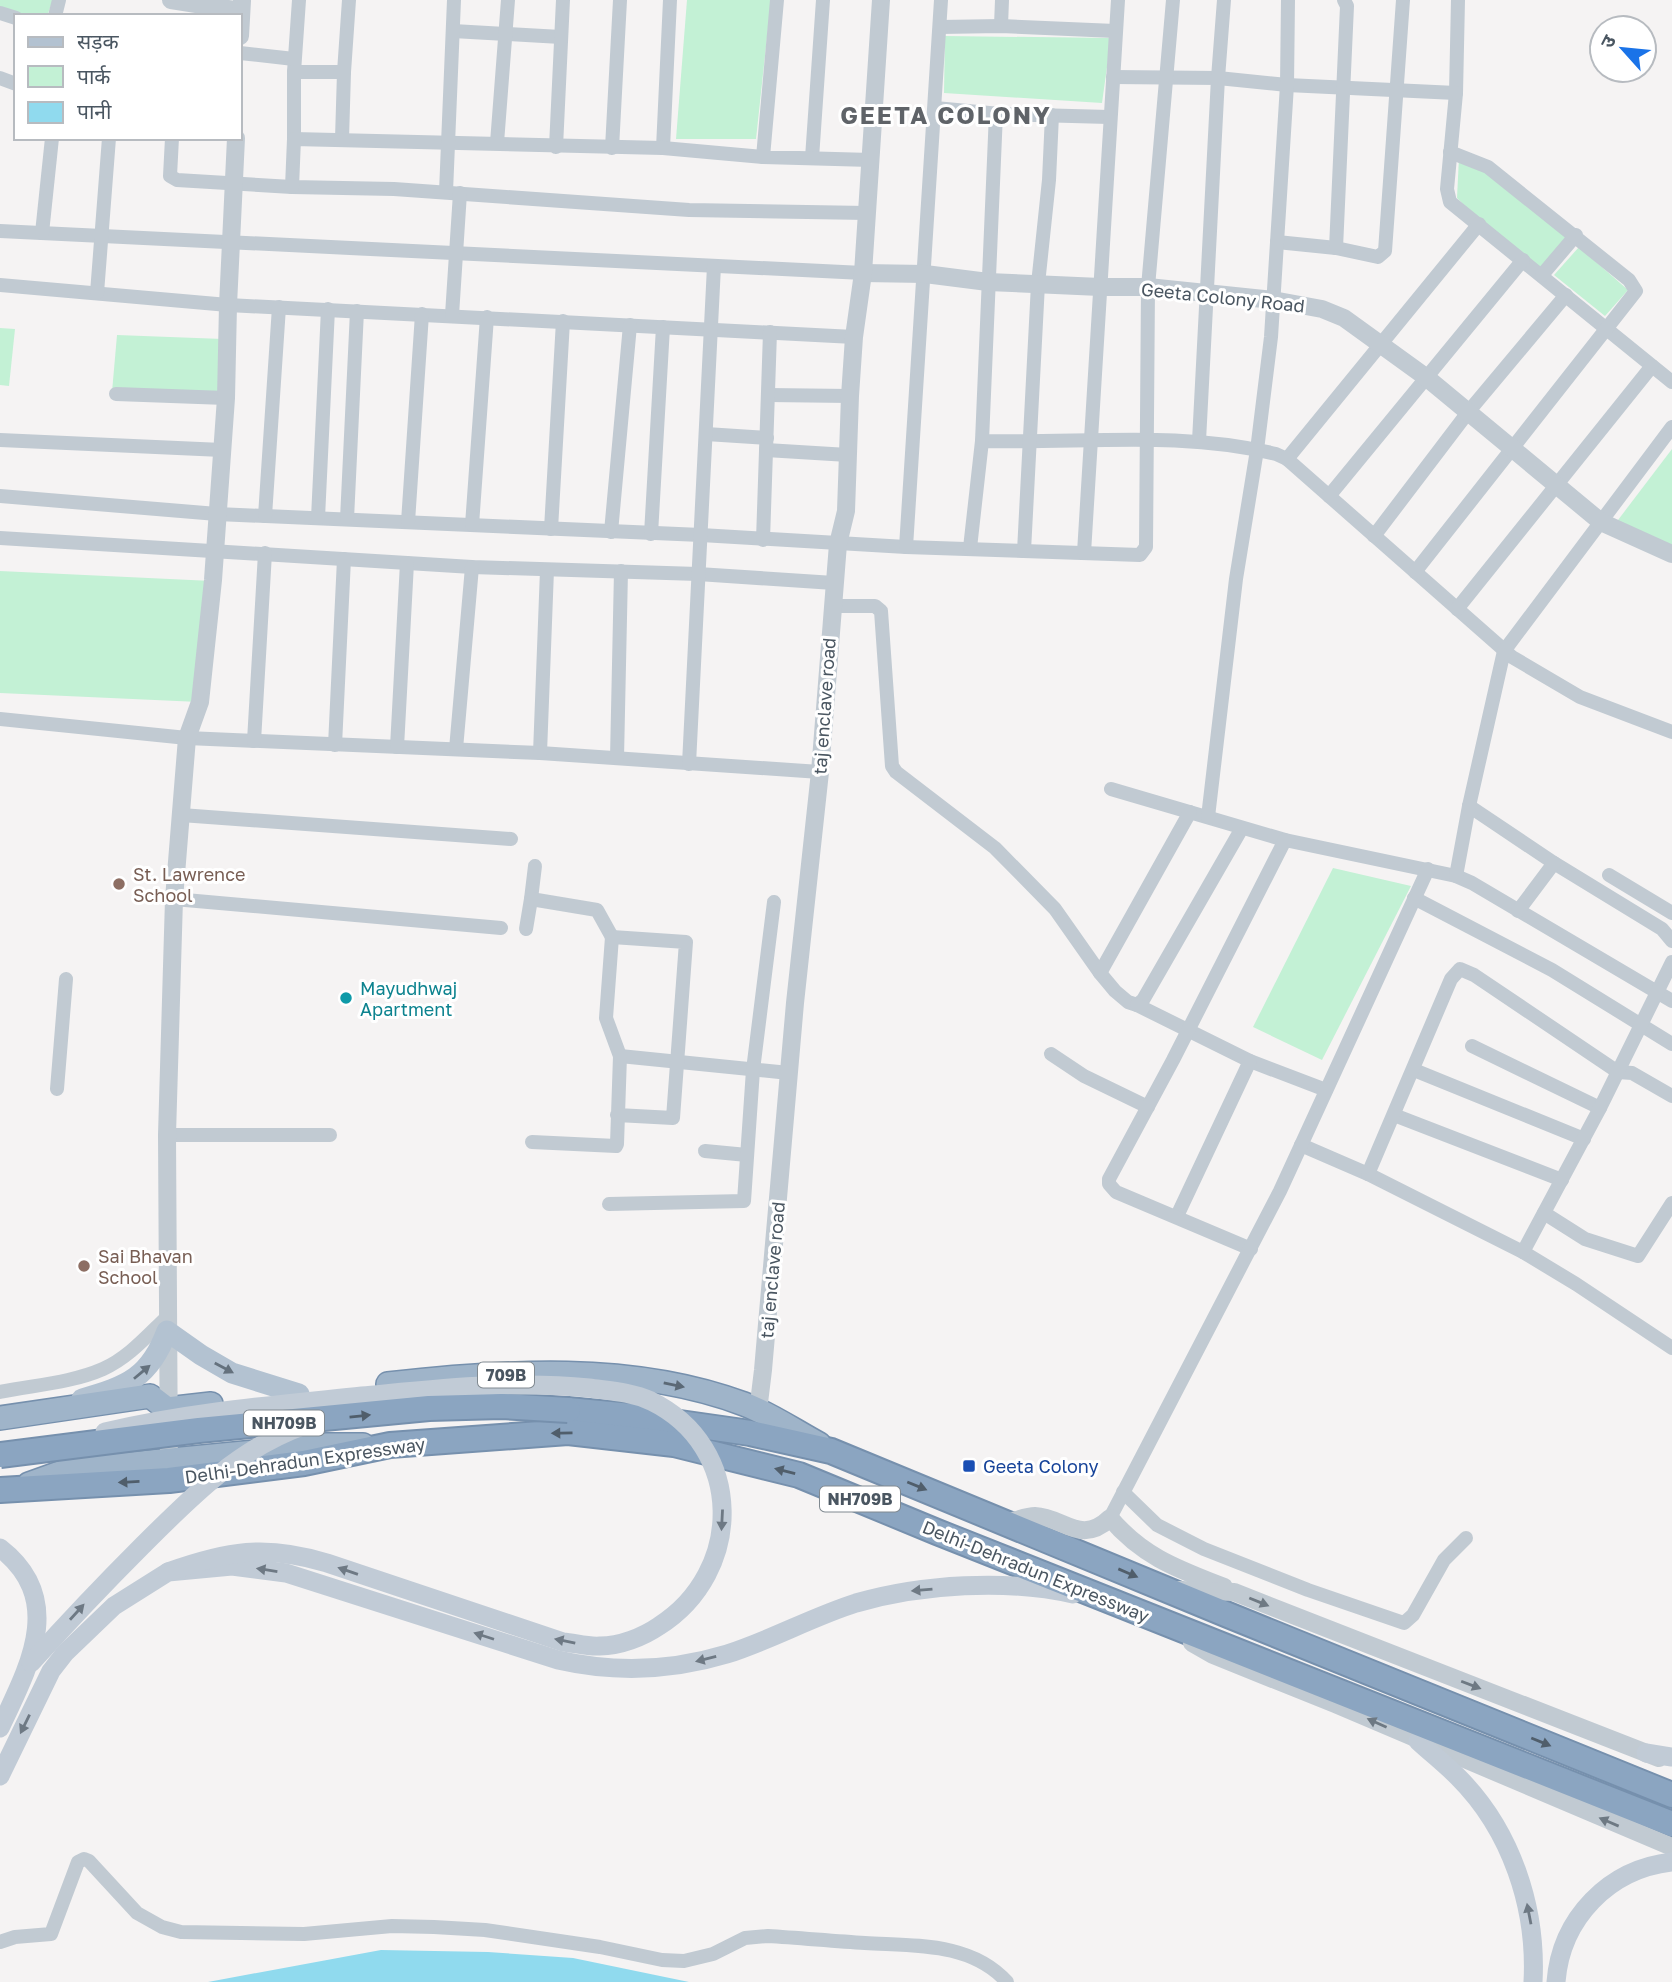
<svg xmlns="http://www.w3.org/2000/svg" width="1672" height="1982" font-family="'Golos Text','Noto Sans Devanagari',sans-serif">
  <style>
    .green { fill: #c3f1d5 }
    .water { fill: #90daee }
    .lines { fill: none; stroke-linecap: round; stroke-linejoin: round }
    .trunk-casing { stroke: #7690ad; stroke-width: 26 }
    .motorway-casing { stroke: #7690ad; stroke-width: 28 }
    .minor { stroke: #c1cad2; stroke-width: 14 }
    .tertiary { stroke: #c1cad2; stroke-width: 18 }
    .secondary { stroke: #c1cbd6; stroke-width: 19 }
    .primary { stroke: #b3c2d1; stroke-width: 21 }
    .trunk { stroke: #9fb4c9; stroke-width: 23 }
    .motorway { stroke: #8ba5c1; stroke-width: 24 }
    .motorway-bridge-casing { stroke: #7690ad; stroke-width: 28; stroke-linecap: butt }
    .secondary-bridge { stroke: #c1cbd6; stroke-width: 19 }
    .motorway-bridge { stroke: #8ba5c1; stroke-width: 24 }
    .oneway { fill: #64717d }
    .oneway2 { fill: #5b6976 }
    .oneway3 { fill: #505e6b }
    .oneway4 { fill: #6e7984 }
    .oneway5 { fill: #6e7983 }
    .education-dot { fill: #8d6e63; stroke: #fff; stroke-width: 2.5 }
    .culture-dot { fill: #0f9aa8; stroke: #fff; stroke-width: 2.5 }
    .transit-dot { fill: #1a4fb4; stroke: #fff; stroke-width: 2.5 }
    .labels { text-anchor: middle; dominant-baseline: central; stroke-width: 6; stroke-linejoin: round; paint-order: stroke }
    .shield { fill: #fff; stroke: #808990; stroke-width: 2 }
    .shield-label { font-size: 16px; font-weight: bold; fill: #4a5661 }
    .street-label { font-size: 18px; fill: #4a5661; stroke: #fff }
    .education-label { font-size: 18px; fill: #785e54; stroke: #fff; text-anchor: start }
    .culture-label { font-size: 18px; fill: #0d838f; stroke: #fff; text-anchor: start }
    .transit-label { font-size: 18px; fill: #164399; stroke: #fff; text-anchor: start }
    .district-label { font-size: 24px; font-weight: bold; letter-spacing: 2px; fill: #5f6368; stroke: #fff }
  </style>
  <rect width="100%" height="100%" fill="#f5f3f3"/>
  <g class="green">
    <path d="M0,0H53L47,16H22L0,7Z"/>
    <path d="M687,0H771L756,139H676Z"/>
    <path d="M945,36L1111,38L1102,103L944,93Z"/>
    <path d="M1459,157L1486,168L1567,236L1540,269L1471,212L1457,198Z"/>
    <path d="M1579,247L1628,290L1605,316L1554,275Z"/>
    <path d="M0,328L15,329L9,386L0,385Z"/>
    <path d="M117,335L223,339L219,397L112,392Z"/>
    <path d="M1672,449V545L1615,524Z"/>
    <path d="M0,571L212,581L199,702L0,693Z"/>
    <path d="M1333,868L1411,886L1322,1060L1253,1027Z"/>
  </g>
  <path class="water" d="M381,1950L488,1952L573,1958L689,1982H208Z"/>
  <g class="lines">
    <defs>
      <g id="trunk">
        <path d="M388,1384C504,1371 632,1362 744,1404C770,1414 795,1431 819,1444"/>
        <path d="M0,1418L150,1396L167,1409L211,1404"/>
        <path d="M29,1484L68,1470L327,1445H363"/>
      </g>
      <g id="motorway">
        <path d="M568,1410L631,1416L750,1433L831,1451L1228,1615L1672,1795"/>
        <path d="M0,1490L169,1480L304,1463L390,1445L568,1432L674,1444L799,1475L937,1532L1672,1824"/>
      </g>
    </defs>
    <use href="#trunk" class="trunk-casing"/>
    <use href="#motorway" class="motorway-casing"/>
    <g class="minor">
      <path d="M1458,0L1456,93L1447,189L1450,202L1672,382"/>
      <path d="M0,13L16,18"/>
      <path d="M55,16L59,0"/>
      <path d="M1001,26L1002,0"/>
      <path d="M940,27L1001,26L1115,31"/>
      <path d="M453,31L561,37"/>
      <path d="M240,53L294,59"/>
      <path d="M294,72L299,0"/>
      <path d="M344,72L349,0"/>
      <path d="M1113,77L1218,78L1287,85L1456,93"/>
      <path d="M0,78L16,84"/>
      <path d="M935,108L1000,114L1109,117"/>
      <path d="M172,138L170,176L177,180L292,187L394,189L689,210L867,213"/>
      <path d="M294,139V72H344L342,139"/>
      <path d="M497,143L508,0"/>
      <path d="M556,147L563,0"/>
      <path d="M612,148L620,0"/>
      <path d="M663,148L670,0"/>
      <path d="M763,157L777,0"/>
      <path d="M812,158L823,0"/>
      <path d="M292,187L294,139L663,148L763,157L871,160"/>
      <path d="M446,192L454,0"/>
      <path d="M0,231L863,273"/>
      <path d="M42,233L52,138"/>
      <path d="M1277,242L1336,248L1378,257L1385,251L1403,0"/>
      <path d="M1336,248L1347,6L1344,0"/>
      <path d="M1542,275L1576,235"/>
      <path d="M0,285L228,305L854,337"/>
      <path d="M97,293L109,138"/>
      <path d="M452,315L460,193"/>
      <path d="M116,394L226,398"/>
      <path d="M768,395L850,396"/>
      <path d="M706,434L767,438"/>
      <path d="M0,440L222,450"/>
      <path d="M982,441C1080,444 1179,430 1276,454L1287,459L1512,657L1580,697L1672,732"/>
      <path d="M1199,441L1218,78L1224,0"/>
      <path d="M766,450L848,455"/>
      <path d="M1287,459L1479,224"/>
      <path d="M0,496L217,514L701,535L906,547L1140,555L1146,547L1148,287L1173,0"/>
      <path d="M1329,496L1523,260"/>
      <path d="M265,516L279,307"/>
      <path d="M318,518L328,309"/>
      <path d="M347,519L357,311"/>
      <path d="M408,522L422,314"/>
      <path d="M472,525L487,317"/>
      <path d="M551,529L563,321"/>
      <path d="M611,532L630,325"/>
      <path d="M651,534L663,327"/>
      <path d="M1374,536L1469,411L1566,295"/>
      <path d="M0,538L472,567L698,574L834,583"/>
      <path d="M763,540L770,332"/>
      <path d="M906,547L941,0"/>
      <path d="M970,548L982,441L996,113"/>
      <path d="M1024,551L1038,284L1049,180L1052,115"/>
      <path d="M1084,553L1118,0"/>
      <path d="M1415,572L1636,291L1629,280L1488,167L1450,152"/>
      <path d="M832,606H875L881,611L892,766L896,772L995,848L1055,909L1100,973L1115,991L1128,1002L1137,1005L1143,1000L1242,828"/>
      <path d="M1457,609L1652,366"/>
      <path d="M0,719L187,738L540,753L820,772"/>
      <path d="M254,741L265,553"/>
      <path d="M335,745L344,559"/>
      <path d="M397,747L407,563"/>
      <path d="M456,749L472,567"/>
      <path d="M540,753L547,570"/>
      <path d="M617,758L621,571"/>
      <path d="M689,764L714,266"/>
      <path d="M1111,789L1285,840L1456,876L1472,883L1672,1001"/>
      <path d="M1469,806L1554,863L1662,929L1672,941"/>
      <path d="M181,815L511,839"/>
      <path d="M1208,817L1236,579L1257,450L1271,337L1287,85L1288,0"/>
      <path d="M1609,875L1672,913"/>
      <path d="M1456,876L1469,806L1504,651L1672,427"/>
      <path d="M1414,898L1552,970L1672,1044"/>
      <path d="M174,899L501,928"/>
      <path d="M531,899L535,866"/>
      <path d="M1518,911L1554,863"/>
      <path d="M526,929L531,899L597,910L612,937"/>
      <path d="M1100,973L1190,812"/>
      <path d="M1137,1005L1250,1061L1326,1090"/>
      <path d="M1472,1046L1600,1108"/>
      <path d="M1051,1054L1084,1076L1148,1107"/>
      <path d="M620,1056L789,1073"/>
      <path d="M1414,1070L1584,1139"/>
      <path d="M57,1089L66,979"/>
      <path d="M1394,1115L1562,1180"/>
      <path d="M167,1135H330"/>
      <path d="M532,1142L616,1146L617,1144L620,1056L606,1018L612,937L686,942L673,1118L617,1115"/>
      <path d="M1301,1145L1368,1174L1523,1252L1576,1284L1672,1348"/>
      <path d="M705,1151L747,1155"/>
      <path d="M1368,1174L1451,979L1460,969L1474,975L1618,1072L1632,1073L1672,1096"/>
      <path d="M609,1204L744,1201L753,1070L774,902"/>
      <path d="M1544,1213L1585,1239L1638,1256L1672,1203"/>
      <path d="M1177,1216L1250,1061"/>
      <path d="M1251,1249L1116,1192L1109,1184V1179L1173,1060L1285,840"/>
      <path d="M1523,1252L1600,1108L1672,962"/>
      <path d="M0,1392C34,1385 71,1383 103,1369C128,1358 147,1336 167,1317"/>
      <path d="M1123,1492L1157,1525L1204,1549L1308,1590L1404,1623L1413,1615L1444,1560L1466,1538"/>
      <path d="M1110,1518L1280,1191L1428,869"/>
      <path d="M0,1942L15,1937L51,1934L78,1862L84,1859L89,1861L137,1913L162,1927L181,1932L304,1934L392,1926L434,1927L485,1930L600,1947L662,1960L684,1961L713,1954L745,1938L768,1936C800,1938 833,1941 865,1943C915,1946 971,1942 1007,1982"/>
    </g>
    <g class="tertiary">
      <path d="M171,0L241,11"/>
      <path d="M240,36L242,1"/>
      <path d="M863,273L925,274L988,282L1100,287H1148L1273,300L1322,309L1344,318L1427,378L1601,522L1672,554"/>
      <path d="M758,1411L763,1370L795,1003L820,772L838,544L846,511L850,396L854,337L863,273L881,0"/>
      <path d="M169,1471L167,1135L174,899L187,738L200,702L213,580L226,398L228,305L236,138"/>
      <path d="M1006,1523C1015,1521 1026,1516 1035,1516C1063,1517 1081,1546 1110,1518C1143,1557 1178,1569 1224,1587"/>
      <path d="M1179,1590L1234,1592L1659,1758"/>
      <path d="M1192,1643L1213,1655L1335,1704L1672,1847"/>
    </g>
    <g class="secondary">
      <path d="M0,1548C67,1600 28,1668 0,1728"/>
      <path d="M1418,1741C1431,1753 1445,1764 1458,1777C1511,1830 1537,1907 1533,1982"/>
      <path d="M1646,1753L1672,1757"/>
      <path d="M0,1776L51,1671L65,1653L114,1606L168,1572L232,1566L286,1573L558,1660C615,1673 671,1671 727,1654C771,1640 812,1617 856,1603C922,1584 1007,1579 1073,1594"/>
      <path d="M1556,1982C1561,1918 1609,1869 1672,1862"/>
    </g>
    <path class="primary" d="M82,1399C128,1386 150,1377 167,1331L201,1355L232,1373L299,1394"/>
    <use href="#trunk" class="trunk"/>
    <use href="#motorway" class="motorway"/>
    <defs>
      <path id="motorway-bridge" d="M0,1455L199,1430L429,1408L502,1406L568,1410"/>
    </defs>
    <use href="#motorway-bridge" class="motorway-bridge-casing"/>
    <g class="secondary-bridge">
      <path d="M105,1432C189,1412 276,1405 362,1396C437,1389 513,1380 589,1388C611,1391 631,1392 651,1401C745,1447 744,1572 659,1626C643,1637 620,1646 600,1646C588,1647 575,1643 563,1642L327,1563C265,1544 227,1551 168,1572"/>
      <path d="M31,1663C67,1623 104,1584 142,1546C191,1497 239,1448 305,1425"/>
    </g>
    <use href="#motorway-bridge" class="motorway-bridge"/>
  </g>
  <defs><path id="oneway-solid" d="M-6-.8H1V-3.2L6.5 0L1 3.2V.8H-6Z" transform="scale(1.75)"/></defs>
  <g class="oneway">
    <use href="#oneway-solid" transform="translate(224 1368) rotate(28)"/>
    <use href="#oneway-solid" transform="translate(142 1372) rotate(-40)"/>
  </g>
  <use class="oneway2" href="#oneway-solid" transform="translate(674 1385) rotate(12)"/>
  <g class="oneway3">
    <use href="#oneway-solid" transform="translate(360 1416) rotate(-6)"/>
    <use href="#oneway-solid" transform="translate(562 1433) rotate(179)"/>
    <use href="#oneway-solid" transform="translate(785 1471) rotate(-166)"/>
    <use href="#oneway-solid" transform="translate(129 1482) rotate(177)"/>
    <use href="#oneway-solid" transform="translate(917 1486) rotate(22)"/>
    <use href="#oneway-solid" transform="translate(1128 1573) rotate(23)"/>
    <use href="#oneway-solid" transform="translate(1541 1742) rotate(22)"/>
  </g>
  <g class="oneway4">
    <use href="#oneway-solid" transform="translate(722 1520) rotate(93)"/>
    <use href="#oneway-solid" transform="translate(267 1570) rotate(-171)"/>
    <use href="#oneway-solid" transform="translate(348 1571) rotate(-161)"/>
    <use href="#oneway-solid" transform="translate(922 1590) rotate(175)"/>
    <use href="#oneway-solid" transform="translate(77 1612) rotate(-48)"/>
    <use href="#oneway-solid" transform="translate(484 1636) rotate(-162)"/>
    <use href="#oneway-solid" transform="translate(565 1641) rotate(-168)"/>
    <use href="#oneway-solid" transform="translate(706 1659) rotate(166)"/>
    <use href="#oneway-solid" transform="translate(25 1724) rotate(116)"/>
    <use href="#oneway-solid" transform="translate(1529 1914) rotate(-101)"/>
  </g>
  <g class="oneway5">
    <use href="#oneway-solid" transform="translate(1259 1602) rotate(22)"/>
    <use href="#oneway-solid" transform="translate(1471 1685) rotate(21)"/>
    <use href="#oneway-solid" transform="translate(1377 1723) rotate(-156)"/>
    <use href="#oneway-solid" transform="translate(1609 1822) rotate(-157)"/>
  </g>
  <g class="education-dot">
    <circle cx="119" cy="884" r="7"/>
    <circle cx="84" cy="1266" r="7"/>
  </g>
  <circle class="culture-dot" cx="346" cy="998" r="7"/>
  <rect class="transit-dot" x="962" y="1459" width="14" height="14" rx="3.5"/>
  <g class="labels">
    <g class="shield">
      <rect x="478" y="1362.5" width="56" height="25" rx="5"/>
      <rect x="244" y="1410.5" width="80" height="25" rx="5"/>
      <rect x="820" y="1486.5" width="80" height="25" rx="5"/>
    </g>
    <g class="shield-label">
      <text x="506" y="1375">709B</text>
      <text x="284" y="1423">NH709B</text>
      <text x="860" y="1499">NH709B</text>
    </g>
    <g class="street-label">
      <text transform="translate(1223 297) rotate(6)">Geeta Colony Road</text>
      <text transform="translate(824 706) rotate(-86)">taj enclave road</text>
      <text transform="translate(772 1270) rotate(-85)">taj enclave road</text>
      <text transform="translate(305 1460) rotate(-8)">Delhi-Dehradun Expressway</text>
      <text transform="translate(1036 1571) rotate(22)">Delhi-Dehradun Expressway</text>
    </g>
    <g class="education-label">
      <text x="133" y="874">St. Lawrence<tspan x="133" dy="21">School</tspan></text>
      <text x="98" y="1256">Sai Bhavan<tspan x="98" dy="21">School</tspan></text>
    </g>
    <g class="culture-label">
      <text x="360" y="988">Mayudhwaj<tspan x="360" dy="21">Apartment</tspan></text>
    </g>
    <g class="transit-label">
      <text x="983" y="1466">Geeta Colony</text>
    </g>
    <g class="district-label">
      <text x="946" y="114">GEETA COLONY</text>
    </g>
  </g>
  <rect x="14" y="14" width="228" height="126" fill="#ffffff" stroke="#b7bbc0" stroke-width="2"/>
  <rect x="28" y="37" width="35" height="10" fill="#b3c2d1" stroke="#b7bbc0" stroke-width="2"/>
  <text x="77" y="49" font-size="21" fill="#4a5661">सड़क</text>
  <rect x="28" y="66" width="35" height="21" fill="#c3f1d5" stroke="#b7bbc0" stroke-width="2"/>
  <text x="77" y="84" font-size="21" fill="#4a5661">पार्क</text>
  <rect x="28" y="102" width="35" height="21" fill="#90daee" stroke="#b7bbc0" stroke-width="2"/>
  <text x="77" y="119" font-size="21" fill="#4a5661">पानी</text>
  <g transform="translate(1623 49) rotate(297)"><circle r="33" fill="#ffffff" stroke="#b7bbc0" stroke-width="2"/>
  <path d="M0-5L12 26L0 18L-12 26Z" fill="#1a73e8"/>
  <text y="-10" font-size="19" font-weight="bold" text-anchor="middle" fill="#4a5661">उ</text>
  </g>
</svg>
